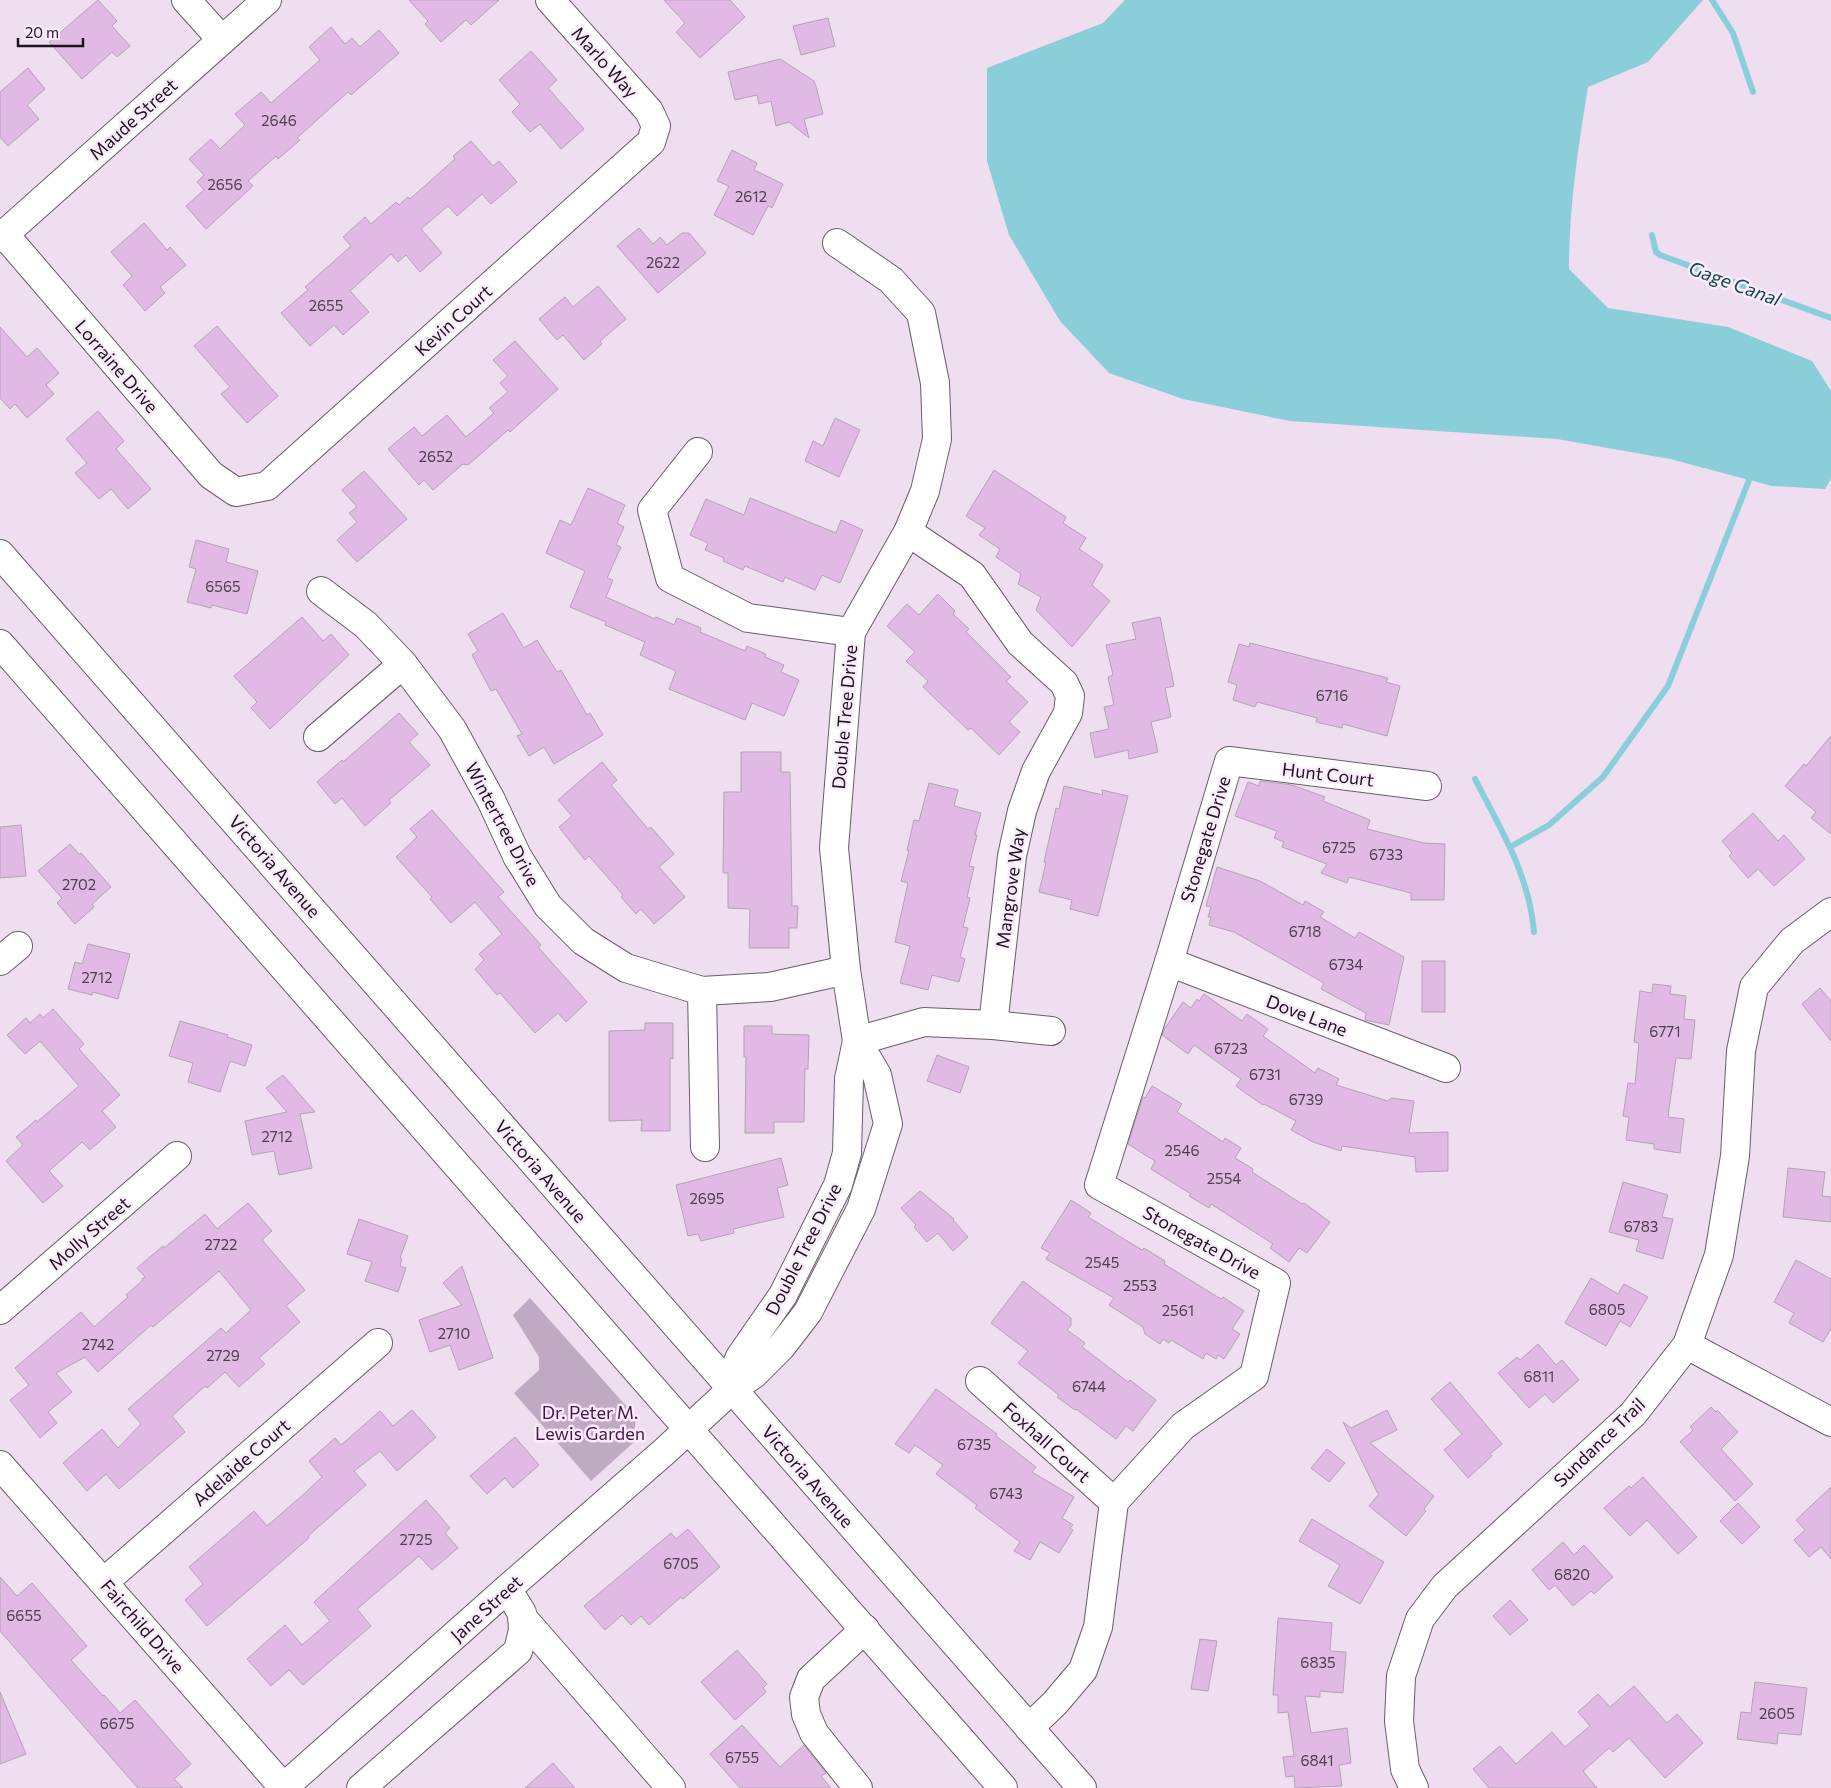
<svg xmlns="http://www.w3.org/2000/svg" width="1831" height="1788" font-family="Commissioner,sans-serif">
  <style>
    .green { fill: #c0a9c2 }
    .water { fill: #89ced8 }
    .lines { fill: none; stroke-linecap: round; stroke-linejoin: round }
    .stream { stroke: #89ced8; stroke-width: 6 }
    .building { fill: #e0bae4; stroke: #b3a3b4 }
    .minor-casing { stroke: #6a5c6b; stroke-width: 30 }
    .major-casing { stroke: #6a5c6b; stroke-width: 30 }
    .minor { stroke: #fff; stroke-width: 28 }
    .major { stroke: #fff; stroke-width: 28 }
    .labels { text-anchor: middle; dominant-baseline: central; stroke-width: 5; stroke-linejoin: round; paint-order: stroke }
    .number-label { font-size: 15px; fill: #4d3f4e }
    .street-label { font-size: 18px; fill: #1c161c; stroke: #fbebfd }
    .park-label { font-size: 18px; fill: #421547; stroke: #fbebfd }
    .water-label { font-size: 19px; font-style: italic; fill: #0c4b53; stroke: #fbebfd }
  </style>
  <rect width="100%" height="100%" fill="#eedeef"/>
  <path class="green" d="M530,1298L636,1417L633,1443L591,1481L514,1393L539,1370V1357L513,1315Z"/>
  <path class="water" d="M1125,0H1703L1648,62L1588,87C1578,148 1569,207 1569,269L1608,308L1728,327L1812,361L1831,391V479L1825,489L1772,486L1670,459L1557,439L1290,421L1183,399L1109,373L1060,321L1009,235L987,161V68L1103,23Z"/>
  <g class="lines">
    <g class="stream">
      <path d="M1712,0L1733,33L1753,92"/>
      <path d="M1652,235L1656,252L1660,255L1831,318"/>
      <path d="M1475,779C1501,830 1529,874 1534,932"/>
      <path d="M1510,847L1549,825L1603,777L1668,686L1749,480"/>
    </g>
  </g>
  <g class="building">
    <path d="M98,0L117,21L112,26L130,46L117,57L112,52L82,79L49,42Z"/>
    <path d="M409,0H499L471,25L466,20L441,42L425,24L428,21Z"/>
    <path d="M664,0H730L745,17L700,58L676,32L685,23Z"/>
    <path d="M828,18L835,46L801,55L793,26Z"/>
    <path d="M331,27L345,44L352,38L360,47L379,30L399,53L351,95L348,92L297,138L300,140L278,159L276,156L248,181L253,186L206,229L186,206L204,190L197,182L204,175L189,159L211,139L220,149L245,125L235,114L261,92L271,103L320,60L309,47Z"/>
    <path d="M531,51L557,80L548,88L584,129L561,149L540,124L530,132L512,112L520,104L499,80Z"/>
    <path d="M780,59L814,81L816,86L823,114L804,119L809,138L789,122L776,126L771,101L759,104L757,95L735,100L728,72Z"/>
    <path d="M28,68L45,89L27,105L39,119L8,146L0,137V92Z"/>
    <path d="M471,141L493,166L499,161L517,182L491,204L482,194L457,216L448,206L421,229L442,253L420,272L406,255L398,262L391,254L350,291L369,312L343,335L334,325L310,346L281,313L308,290L305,287L351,246L343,237L365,217L371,224L396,202L399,205L408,197L410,199L455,159L453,156Z"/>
    <path d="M732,150L757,163L754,170L783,184L772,208L768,206L753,235L714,215L729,186L717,181Z"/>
    <path d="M144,223L167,250L170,247L186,265L160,287L165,293L145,311L123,285L132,276L111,252Z"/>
    <path d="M639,228L653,244L660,237L667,245L682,233H689L706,253L658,293L617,246Z"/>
    <path d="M598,286L626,319L600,341L602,344L584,360L563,335L557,340L539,319L565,297L573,307Z"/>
    <path d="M217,326L278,396L247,423L221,394L230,387L194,346Z"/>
    <path d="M0,327L27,357L37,348L59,373L46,385L54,394L27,418L15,404L10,409L0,398Z"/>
    <path d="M515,341L558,389L510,432L508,430L468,465L463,464L433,490L424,480L419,485L388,449L414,427L422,436L447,415L466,437L494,413L489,408L508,392L500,383L508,376L493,360Z"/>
    <path d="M98,411L124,441L116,449L151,489L128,509L111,489L99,499L75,473L87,463L66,439Z"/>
    <path d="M835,418L860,430L839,477L805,461L813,441L823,446Z"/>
    <path d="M994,470L1066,517L1063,523L1086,538L1079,549L1103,565L1092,585L1110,601L1072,647L1036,610L1041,597L1018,584L1021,574L996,557L1000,549L979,535L985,528L966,516Z"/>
    <path d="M364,471L407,519L357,562L337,540L357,522L349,513L357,507L342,490Z"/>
    <path d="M588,488L625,505L617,523L624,527L616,545L621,547L607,578L613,580L606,597L655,619L656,617L674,625L677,618L701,628L700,632L745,651L747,646L766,654L765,657L784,665L781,672L799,680L784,716L752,703L745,720L669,689L676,671L640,655L645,642L605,625L606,622L570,607L585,571L546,553L560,520L571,525Z"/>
    <path d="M750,498L836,533L841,520L863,530L840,583L822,575L815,590L785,577L783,582L745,566L743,570L723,561L724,558L705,550L708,543L690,535L706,499L744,515Z"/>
    <path d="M196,540L229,549L226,562L258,571L247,614L212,605L211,608L187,602L196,569L189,567Z"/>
    <path d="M938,594L955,611L953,614L969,629L966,632L1011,677L1006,681L1028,702L1009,722L1020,732L999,755L971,728L968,730L923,687L928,681L906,661L915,652L887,626L907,604L919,615Z"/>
    <path d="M503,613L524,648L537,640L557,672L561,670L587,715L590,713L603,735L554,764L544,747L529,756L517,736L522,734L496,689L491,691L472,655L478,651L468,634Z"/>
    <path d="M302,617L323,641L331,634L349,655L270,729L251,708L257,702L234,676Z"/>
    <path d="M1160,617L1174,686L1165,688L1171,717L1151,722L1158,752L1129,759L1128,750L1095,758L1090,733L1109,729L1104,707L1114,705L1108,677L1113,675L1106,645L1136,639L1132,623Z"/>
    <path d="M1250,643L1388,678L1386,682L1400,686L1387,736L1343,724L1342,728L1316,722L1317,718L1257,702L1255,707L1233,700L1237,685L1228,682L1239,644L1249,647Z"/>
    <path d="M399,713L418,734L409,742L430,765L389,800L391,803L365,826L342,798L335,804L317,782L342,760L343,762Z"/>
    <path d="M1831,736V834L1811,818L1816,812L1785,786L1804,764L1806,766Z"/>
    <path d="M741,752H781V772H790L792,906H798L797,928H789V948H749L750,909L728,908V873H723L724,792H741Z"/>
    <path d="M602,762L617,780L611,785L648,829L651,827L674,854L659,867L685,897L654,924L641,909L636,914L621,897L623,895L589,856L585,860L559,827L572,816L558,800Z"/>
    <path d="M1260,781L1292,785L1325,797L1323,801L1370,820L1367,829L1424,843L1445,844L1444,900H1411V893L1349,877L1347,883L1321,873L1327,864L1282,847L1284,842L1274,838L1277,831L1235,816L1248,782L1259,786Z"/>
    <path d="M929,783L958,790L954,806L981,813L975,835H977L969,866L974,867L967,897L970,898L963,927L968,928L960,957L965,959L959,982L932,975L928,990L900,983L910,946L895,942L908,883L901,881L909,851L907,850L914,820L919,821Z"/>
    <path d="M1064,786L1103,795L1102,790L1128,796L1098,916L1070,909L1072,900L1039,892L1046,863L1044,862L1056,808L1059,809Z"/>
    <path d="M432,810L504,892L498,897L541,945L538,947L587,1002L566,1022L558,1013L535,1033L500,993L497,995L475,969L484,960L479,954L502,934L475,902L451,923L430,899L432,897L396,857L417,837L410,829Z"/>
    <path d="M1753,813L1778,841L1784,835L1805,859L1774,886L1758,869L1748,878L1729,856L1732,853L1722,841Z"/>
    <path d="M21,825L26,876L0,878V827Z"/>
    <path d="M70,844L80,855L81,853L111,887L92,904L94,907L75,924L57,903L62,898L38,871Z"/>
    <path d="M1217,867L1260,881L1303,905L1305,901L1324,912L1320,917L1355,938L1359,932L1404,957L1389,1025L1365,1020L1366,1013L1321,989L1324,983L1234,932L1209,925L1211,917H1208L1211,907L1206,906Z"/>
    <path d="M88,944L130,954L118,999L93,992L92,995L68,989L75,962L82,964Z"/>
    <rect x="1422" y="961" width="23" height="51"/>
    <path d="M1653,984L1671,986L1670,994L1686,996L1684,1019L1695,1020L1691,1059L1676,1058L1668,1117L1684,1119L1680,1153L1654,1149V1144L1626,1140L1629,1117L1623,1116L1628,1083L1635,1084L1639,1043L1634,1042L1640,991L1652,993Z"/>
    <path d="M1820,988L1831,1001V1041L1802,1004Z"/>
    <path d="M1204,994L1242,1021L1247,1014L1268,1029L1263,1036L1315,1073L1318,1068L1339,1079L1336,1085L1388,1101L1391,1098L1414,1101L1409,1133L1448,1132V1171L1416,1172L1415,1157L1342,1146L1341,1151L1313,1142L1291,1130L1296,1121L1264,1104L1263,1105L1244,1092L1236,1086L1241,1079L1194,1045L1188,1054L1162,1035L1165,1028L1183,1002L1191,1008L1197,999L1199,1001Z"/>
    <path d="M53,1009L84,1044L79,1049L120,1095L102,1111L116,1127L90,1150L82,1142L49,1171L63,1186L43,1203L6,1161L23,1145L16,1137L36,1120L37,1122L79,1086L40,1041L25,1054L7,1035L26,1018L30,1023L40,1014L43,1018Z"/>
    <path d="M180,1021L228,1035L227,1037L252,1045L245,1066L230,1061L220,1092L188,1082L193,1063L169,1056Z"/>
    <path d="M645,1023H673V1059L670,1058V1131H641L642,1120L609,1121V1031L645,1030Z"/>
    <path d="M744,1026H772V1034L809,1035L808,1069H805L804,1122H774V1133H745L746,1057H744Z"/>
    <path d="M937,1055L969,1067L960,1093L927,1081Z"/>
    <path d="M283,1075L315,1112L300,1114L312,1168L279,1175L274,1151L252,1155L245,1121L287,1112L266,1088Z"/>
    <path d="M1152,1086L1182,1104L1177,1112L1223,1142L1225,1138L1241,1148L1235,1158L1253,1169L1252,1172L1302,1204L1304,1203L1330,1222L1307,1253L1299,1248L1289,1262L1270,1248L1273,1244L1211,1204L1209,1208L1189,1196L1191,1194L1151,1169L1155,1161L1128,1144L1143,1097L1145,1098Z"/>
    <path d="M781,1158L788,1185L777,1188L784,1217L733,1229L734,1233L701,1241L698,1234L688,1236L676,1185Z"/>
    <path d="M1788,1168L1825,1172L1822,1196L1831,1197V1222L1783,1217Z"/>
    <path d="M1623,1182L1668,1195L1662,1217L1673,1219L1663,1259L1636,1251L1639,1240L1609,1232Z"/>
    <path d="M920,1191L954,1219L953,1220L968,1237L953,1251L938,1233L927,1242L914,1227L916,1225L901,1208Z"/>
    <path d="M1071,1200L1091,1213L1088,1217L1142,1250L1144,1248L1165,1261L1164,1264L1221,1299L1223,1297L1244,1311L1232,1329L1240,1334L1224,1359L1218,1355L1216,1359L1206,1353L1203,1359L1171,1340L1169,1343L1163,1339L1160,1344L1145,1334L1143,1327L1109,1305L1114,1298L1046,1259L1050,1253L1041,1248Z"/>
    <path d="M248,1203L272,1231L262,1240L305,1290L286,1306L300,1322L259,1358L265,1364L239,1387L225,1372L207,1388L205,1386L172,1416L185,1432L119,1489L106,1474L87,1491L63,1463L102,1429L118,1448L141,1424L128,1409L221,1328L226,1333L251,1310L219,1271L153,1327L151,1325L98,1372L85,1357L56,1373L72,1392L48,1412L57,1423L40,1438L10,1400L29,1385L15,1368L81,1312L94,1327L128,1297L126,1295L143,1280L142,1279L145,1277L137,1268L163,1246L164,1248L205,1214L217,1229Z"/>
    <path d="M359,1219L408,1236L400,1258L402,1259L400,1266L406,1268L398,1292L365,1281L372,1262L347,1254Z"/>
    <path d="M1796,1260L1831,1279V1329L1823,1342L1789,1323L1794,1313L1774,1302Z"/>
    <path d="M462,1266L493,1358L459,1370L450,1345L430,1352L419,1320L462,1305L443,1283Z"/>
    <path d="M1591,1278L1618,1294L1624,1284L1648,1297L1630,1327L1620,1321L1606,1346L1565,1323Z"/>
    <path d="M1023,1281L1071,1318V1325L1067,1330L1085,1343L1082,1347L1128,1382L1130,1380L1156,1400L1133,1431L1126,1426L1116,1439L1076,1409L1075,1410L1057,1397L1059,1395L1018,1363L1028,1351L991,1323Z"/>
    <path d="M1538,1344L1556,1365L1562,1360L1579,1380L1553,1403L1545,1394L1529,1408L1498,1373L1517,1357L1520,1360Z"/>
    <path d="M1450,1382L1502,1444L1490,1454L1492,1456L1468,1478L1444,1450L1462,1434L1431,1399Z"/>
    <path d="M936,1389L997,1434L996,1436L1036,1467L1032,1472L1074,1497L1062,1518L1073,1525L1070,1528L1073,1530L1059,1553L1040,1542L1030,1560L1014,1551L1020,1542L975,1508L977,1505L936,1474L943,1465L915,1445L909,1453L895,1444Z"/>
    <path d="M1711,1407L1716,1412L1717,1410L1738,1432L1721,1449L1753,1484L1735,1501L1680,1442L1693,1430L1690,1427Z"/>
    <path d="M412,1410L436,1437L397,1471L380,1451L354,1471L366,1485L308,1536L309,1538L207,1626L185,1600L203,1584L189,1567L254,1511L267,1526L304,1494L322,1477L309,1461L335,1438L341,1445L380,1411L393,1426Z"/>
    <path d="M1387,1410L1397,1430L1370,1443L1434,1496L1424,1509L1426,1511L1406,1536L1369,1506L1379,1494L1377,1492L1343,1422L1351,1428Z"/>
    <path d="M515,1437L539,1465L513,1488L505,1478L487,1494L470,1476Z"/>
    <path d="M1327,1449L1345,1463L1329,1482L1311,1468Z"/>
    <path d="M1643,1477L1697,1537L1678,1554L1647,1520L1630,1536L1604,1508L1629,1486L1631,1488Z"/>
    <path d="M1831,1487V1559L1821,1547L1809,1557L1794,1540L1805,1530L1796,1520Z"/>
    <path d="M426,1500L450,1528L445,1533L458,1548L432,1570L419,1556L357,1609L371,1626L303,1685L289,1670L271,1686L247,1659L285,1625L302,1645L330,1621L314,1602Z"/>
    <path d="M1738,1503L1760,1527L1742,1544L1720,1521Z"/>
    <path d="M1312,1519L1384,1562L1360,1604L1328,1586L1340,1565L1299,1541Z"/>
    <path d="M688,1529L720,1567L683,1599L681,1597L649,1625L641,1616L631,1625L622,1615L605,1630L584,1606L671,1533L676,1539Z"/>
    <path d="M1563,1542L1574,1555L1584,1545L1613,1577L1594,1594L1591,1591L1573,1606L1555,1585L1549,1590L1532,1570Z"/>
    <path d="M0,1577L17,1596L32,1583L87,1646L71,1660L103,1696L104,1695L120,1713L135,1700L191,1764L174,1779L183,1788H138L0,1631Z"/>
    <path d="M1510,1600L1528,1620L1510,1635L1493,1616Z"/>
    <path d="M1278,1618L1332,1623L1330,1651L1346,1652L1343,1693L1320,1691V1697L1305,1696L1311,1733L1347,1728L1351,1763L1339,1765L1342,1786L1295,1788L1294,1776L1286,1777L1283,1757L1294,1756L1288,1712L1278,1713V1695H1273Z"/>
    <path d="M1200,1639L1217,1641L1208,1691L1191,1689Z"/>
    <path d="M737,1650L767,1684L763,1688L766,1692L735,1720L701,1682Z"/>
    <path d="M1755,1682L1807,1688L1801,1735L1778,1733L1777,1744L1737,1739L1741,1712L1751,1713Z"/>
    <path d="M1634,1686L1667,1723L1677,1714L1703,1743L1665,1778L1629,1738L1613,1752L1609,1748L1583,1771L1597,1788H1489L1473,1769L1500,1746L1516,1764L1552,1732L1565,1747L1590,1726L1578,1712L1598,1694L1610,1707Z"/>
    <path d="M0,1692L26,1754L0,1764Z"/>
    <path d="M742,1725L780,1767L804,1745L826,1773L821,1776L831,1788H740L710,1754Z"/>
    <path d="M553,1763L575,1788H525Z"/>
  </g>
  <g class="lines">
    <defs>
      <g id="minor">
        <path d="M186,0L222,40"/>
        <path d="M4,234L211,475L236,492L267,486L651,142L656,126L649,111L550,0"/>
        <path d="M0,238L267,0"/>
        <path d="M698,452L652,510L670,578L748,618L851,632"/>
        <path d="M908,532L972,575L1020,643L1064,683L1070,696L1068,713L1036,771L1022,811L1012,856L993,1025"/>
        <path d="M321,591L366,625L403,664L452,729L491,800L517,856L548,906L583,941L626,968L702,991L770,987L846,970"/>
        <path d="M318,737L403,664"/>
        <path d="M0,961L18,946"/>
        <path d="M1169,962L1446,1068"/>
        <path d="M702,991L705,1147"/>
        <path d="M857,1041L924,1022L993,1025L1051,1031"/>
        <path d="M0,1310L177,1156"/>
        <path d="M1687,1345L1831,1422"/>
        <path d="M980,1381L1114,1502"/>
        <path d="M731,1390L733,1373L740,1357L783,1295L838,1185L847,1153L849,1079L857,1041"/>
        <path d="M0,1465L284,1788"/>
        <path d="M104,1582L378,1343"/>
        <path d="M522,1617L671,1788"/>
        <path d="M1029,1728L1055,1703L1083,1670L1098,1627L1114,1502L1183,1426L1254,1376L1276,1283L1099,1185L1169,962L1229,761L1427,786"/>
        <path d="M283,1788L507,1589L665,1451L731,1390L754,1374L781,1347L808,1312L861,1209L888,1124L877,1075L857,1041L846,970L834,848L851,632L908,532L925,491L937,439L935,383L921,313L891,280L837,243"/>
        <path d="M361,1788L518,1651L523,1630L522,1613L507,1589"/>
        <path d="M858,1788L814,1733L806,1714L804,1697L811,1679L865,1629"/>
        <path d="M1414,1788L1405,1769L1399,1721L1401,1676L1420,1619L1445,1586L1633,1414L1687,1345L1719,1255L1735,1156L1741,1051L1754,987L1792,941L1831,912"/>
      </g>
      <g id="major">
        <path d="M0,554L1082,1788"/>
        <path d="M0,644L1003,1788"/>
      </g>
    </defs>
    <use href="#minor" class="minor-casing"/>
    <use href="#major" class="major-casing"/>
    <use href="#minor" class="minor"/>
    <use href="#major" class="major"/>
  </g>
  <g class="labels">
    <g class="number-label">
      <text x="279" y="120">2646</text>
      <text x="225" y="184">2656</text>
      <text x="751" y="196">2612</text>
      <text x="663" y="262">2622</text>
      <text x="326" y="305">2655</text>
      <text x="436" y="456">2652</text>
      <text x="223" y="586">6565</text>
      <text x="1332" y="695">6716</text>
      <text x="1339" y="847">6725</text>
      <text x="1386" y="854">6733</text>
      <text x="79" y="884">2702</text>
      <text x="1305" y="931">6718</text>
      <text x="1346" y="964">6734</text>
      <text x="97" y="977">2712</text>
      <text x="1665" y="1031">6771</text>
      <text x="1231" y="1048">6723</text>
      <text x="1265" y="1074">6731</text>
      <text x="1306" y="1099">6739</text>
      <text x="277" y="1136">2712</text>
      <text x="1182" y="1150">2546</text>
      <text x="1224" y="1178">2554</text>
      <text x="707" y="1198">2695</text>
      <text x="1641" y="1226">6783</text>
      <text x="221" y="1244">2722</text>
      <text x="1102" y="1262">2545</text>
      <text x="1140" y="1285">2553</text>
      <text x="1607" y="1309">6805</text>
      <text x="1178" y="1310">2561</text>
      <text x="454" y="1333">2710</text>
      <text x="98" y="1344">2742</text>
      <text x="223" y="1355">2729</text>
      <text x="1539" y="1376">6811</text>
      <text x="1089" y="1386">6744</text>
      <text x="974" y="1444">6735</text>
      <text x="1006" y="1493">6743</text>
      <text x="416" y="1539">2725</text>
      <text x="681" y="1563">6705</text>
      <text x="1572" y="1574">6820</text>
      <text x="24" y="1615">6655</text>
      <text x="1318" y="1662">6835</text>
      <text x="1777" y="1713">2605</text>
      <text x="117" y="1723">6675</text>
      <text x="742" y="1757">6755</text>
      <text x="1317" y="1760">6841</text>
    </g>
    <g class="street-label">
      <text transform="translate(605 62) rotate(48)">Marlo Way</text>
      <text transform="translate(133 119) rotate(-42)">Maude Street</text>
      <text transform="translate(453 320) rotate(-42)">Kevin Court</text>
      <text transform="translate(117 366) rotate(49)">Lorraine Drive</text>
      <text transform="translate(844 717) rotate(-85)">Double Tree Drive</text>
      <text transform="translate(1328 774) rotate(7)">Hunt Court</text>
      <text transform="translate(503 824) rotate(62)">Wintertree Drive</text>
      <text transform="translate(1205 839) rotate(-73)">Stonegate Drive</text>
      <text transform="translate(275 866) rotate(49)">Victoria Avenue</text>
      <text transform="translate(1010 888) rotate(-82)">Mangrove Way</text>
      <text transform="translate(1307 1015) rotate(21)">Dove Lane</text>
      <text transform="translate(541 1171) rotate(49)">Victoria Avenue</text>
      <text transform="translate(89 1233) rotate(-41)">Molly Street</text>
      <text transform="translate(1202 1242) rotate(29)">Stonegate Drive</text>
      <text transform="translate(803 1249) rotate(-63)">Double Tree Drive</text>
      <text transform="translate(1047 1442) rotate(42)">Foxhall Court</text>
      <text transform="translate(1599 1442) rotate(-44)">Sundance Trail</text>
      <text transform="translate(241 1462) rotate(-41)">Adelaide Court</text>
      <text transform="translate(808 1476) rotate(49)">Victoria Avenue</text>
      <text transform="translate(486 1608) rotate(-42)">Jane Street</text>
      <text transform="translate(143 1626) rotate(49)">Fairchild Drive</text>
    </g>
    <g class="park-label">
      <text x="590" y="1412">Dr. Peter M.<tspan x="590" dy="21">Lewis Garden</tspan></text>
    </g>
    <g class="water-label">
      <text transform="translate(1735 283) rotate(20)">Gage Canal</text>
    </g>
  </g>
  <path d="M18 38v8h65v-8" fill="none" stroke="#1c161c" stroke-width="2.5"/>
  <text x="25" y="38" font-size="15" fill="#1c161c" stroke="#fbebfd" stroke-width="4" paint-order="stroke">20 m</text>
</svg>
